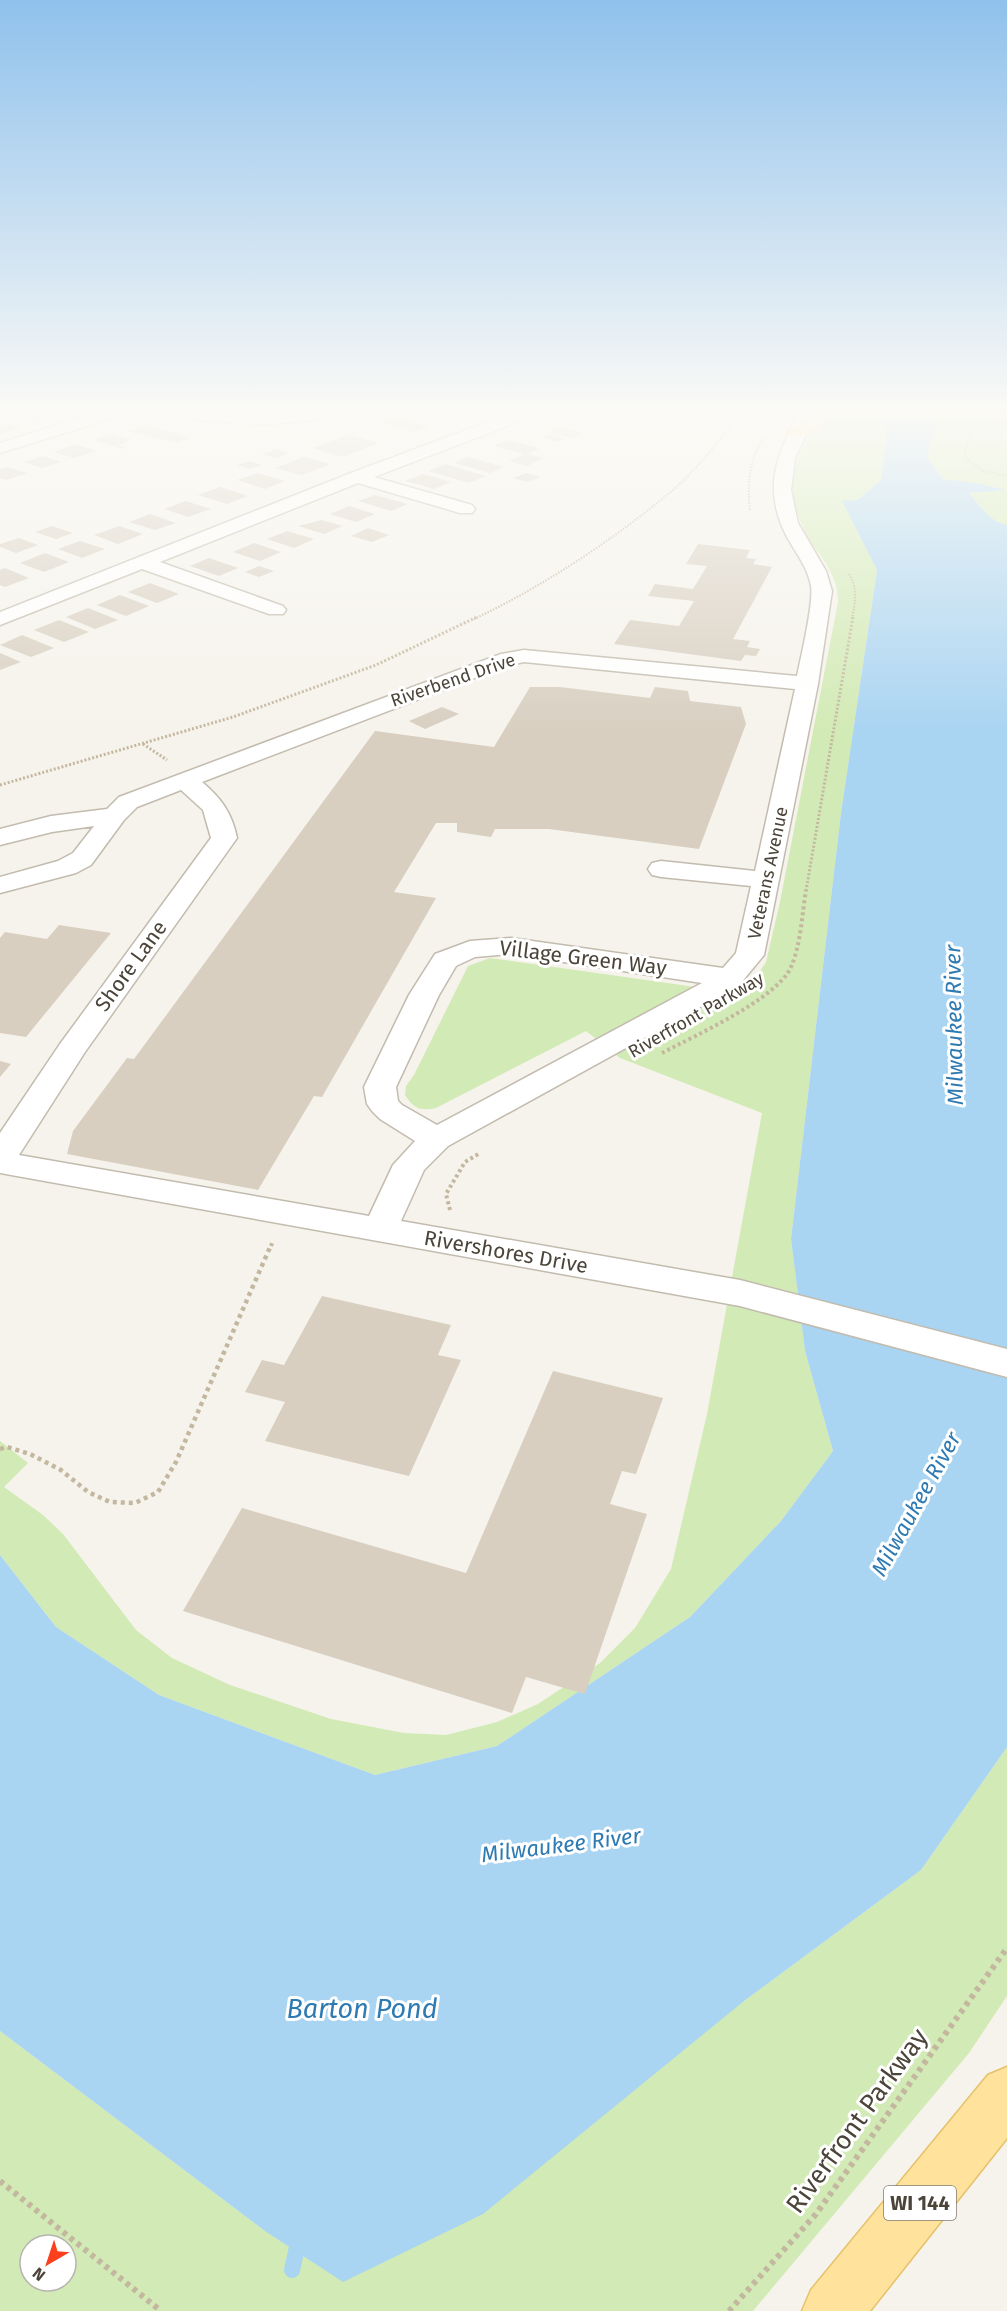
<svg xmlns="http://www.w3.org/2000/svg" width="1007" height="2311" font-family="'Fira Sans',sans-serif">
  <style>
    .green { fill: #d2eab5; fill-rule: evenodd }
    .water { fill: #a9d4f2 }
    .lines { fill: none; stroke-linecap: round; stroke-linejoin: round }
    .stream { stroke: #a9d4f2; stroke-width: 16 }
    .building { fill: #d8cfc1 }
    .minor-casing { stroke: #c2bbae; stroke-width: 3 }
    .major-casing { stroke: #e6c16a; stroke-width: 3 }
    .path-far4 { stroke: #c4b79f; stroke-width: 2; stroke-dasharray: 1.5 1.5; stroke-linecap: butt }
    .path-far3 { stroke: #c4b79f; stroke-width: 3; stroke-dasharray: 2 2; stroke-linecap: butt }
    .path-far2 { stroke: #c4b79f; stroke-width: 4; stroke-dasharray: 3 3; stroke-linecap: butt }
    .path-far1 { stroke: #c4b79f; stroke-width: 4.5; stroke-dasharray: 4 4; stroke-linecap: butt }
    .path { stroke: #c4b79f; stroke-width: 6; stroke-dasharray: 4.5 4.5; stroke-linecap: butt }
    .minor { fill: #fff; fill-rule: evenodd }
    .major { fill: #ffe39c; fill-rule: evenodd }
    .labels { text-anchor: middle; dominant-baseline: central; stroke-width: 6; stroke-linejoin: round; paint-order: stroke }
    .far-street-label { font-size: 18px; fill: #4b4439; stroke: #fff }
    .shield { fill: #fff; stroke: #817c74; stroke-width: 1.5 }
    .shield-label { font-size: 20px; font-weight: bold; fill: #4b4439 }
    .street-label { font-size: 21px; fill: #4b4439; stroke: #fff }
    .water-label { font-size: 22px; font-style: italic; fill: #2e7ab2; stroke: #fff }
    .near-street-label { font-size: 26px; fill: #4b4439; stroke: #fff }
    .near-water-label { font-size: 27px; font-style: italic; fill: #2e7ab2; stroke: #fff }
  </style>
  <rect width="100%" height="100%" fill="#f6f3ec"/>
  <g class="green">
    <path d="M828,409H875L887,430L881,480L858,500L843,502L877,570L841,813L791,1239L805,1351L833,1451L781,1521L690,1617L497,1746L375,1775L159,1695L56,1627L0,1555V1441L28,1463L4,1487L43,1515L63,1534L136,1630L172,1658L230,1685L331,1719L404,1733L446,1735L497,1722L538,1704L600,1663L635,1628L671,1569L707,1414L762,1113L620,1058L586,1031L436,1108C420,1111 414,1109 405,1095L406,1086L414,1075L468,966L490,958L738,993L753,982L766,962L780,902L838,602C838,578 826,563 812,544C806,535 802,526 798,515C783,471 803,444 828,409Z"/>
    <path d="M912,409H967L1007,418V525C990,522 980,506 969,493L1005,490L975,483L943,479L927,458L937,426Z"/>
    <path d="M1007,1747V1996L969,2053L753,2311H0V2031L265,2231L744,2001L921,1870ZM30,2245H66V2281H30Z"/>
  </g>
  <path class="water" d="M875,409C896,409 924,407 938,426L935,435L932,437L927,458L943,479L975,483L1007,490L969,493C980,506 990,522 1007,525V1747L921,1870L744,2001L483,2214L343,2282L265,2231L0,2031V1555L56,1627L159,1695L375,1775L497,1746L690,1617L781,1521L833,1451L805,1351L791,1239L841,813L877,570L842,501L858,500L881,480L887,431L885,426L875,422L877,416Z"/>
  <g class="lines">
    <path class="stream" d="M292,2270L299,2238"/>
  </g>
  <g class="building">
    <path d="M580,409H596L617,414L604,420L573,412Z"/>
    <path d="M39,413L54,418L34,424L19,419Z"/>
    <path d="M392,417L411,421L430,426L415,432L379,422Z"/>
    <path d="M8,423L23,427L0,434V425Z"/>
    <path d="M147,425L190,438L177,443L127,431Z"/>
    <path d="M559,427L584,433L572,438L547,432Z"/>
    <path d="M111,434L132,440L118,445L127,448L123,449L93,440Z"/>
    <path d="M551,434L566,439L555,442L541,437Z"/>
    <path d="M348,435L379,443L343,457L313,448Z"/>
    <path d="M508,440L540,448L527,454L544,458L527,466L509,461L525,454L494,446Z"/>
    <path d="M76,444L96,451L74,458L54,452Z"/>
    <path d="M276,449L289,453L275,458L262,454Z"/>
    <path d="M43,456L61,462L42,468L24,462Z"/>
    <path d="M304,457L331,464L302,475L275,468Z"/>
    <path d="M468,457L504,467L490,473L454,463Z"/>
    <path d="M249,461L262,465L250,469L237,465Z"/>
    <path d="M445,464L486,476L469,483L428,471Z"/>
    <path d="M7,467L27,473L7,480L0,478V469Z"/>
    <path d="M258,473L285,481L265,489L237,480Z"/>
    <path d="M526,473L540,477L528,482L513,478Z"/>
    <path d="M423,474L451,482L434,489L405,481Z"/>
    <path d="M220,487L248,496L227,504L198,495Z"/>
    <path d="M375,495L408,504L391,511L358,501Z"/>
    <path d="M186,501L211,509L188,517L164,509Z"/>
    <path d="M349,506L375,514L356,522L330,514Z"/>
    <path d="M150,514L176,523L155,530L129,522Z"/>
    <path d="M322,520L343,526L324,534L298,526Z"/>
    <path d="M52,526L73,533L56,539L35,532Z"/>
    <path d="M119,526L143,534L118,544L94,535Z"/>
    <path d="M368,528L389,535L372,542L351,536Z"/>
    <path d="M287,531L314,539L294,548L267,539Z"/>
    <path d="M19,538L38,545L16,553L0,547V544Z"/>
    <path d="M80,541L105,549L82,558L58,549Z"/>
    <path d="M254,543L281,552L260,561L233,552Z"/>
    <path d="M698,544L750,550L746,558L756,559L753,564L772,567L733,639L750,641L747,647L760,649L756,656L745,655L741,661L614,644L630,620L679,626L694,601L648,596L655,584L693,589L707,566L686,564Z"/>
    <path d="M45,553L69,562L44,572L20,563Z"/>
    <path d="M209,558L238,568L219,576L190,566Z"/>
    <path d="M259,566L274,571L259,577L245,572Z"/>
    <path d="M5,568L29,578L5,587L0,585V570Z"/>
    <path d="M150,583L179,594L157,603L128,592Z"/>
    <path d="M120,595L149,606L126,616L97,605Z"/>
    <path d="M88,608L118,620L95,629L66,617Z"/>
    <path d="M59,620L89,632L64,642L34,630Z"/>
    <path d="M22,635L54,648L31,657L0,645Z"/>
    <path d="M0,653L21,662L0,670Z"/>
    <path d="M530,687H560L650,698L655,687L688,691L690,701L741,707L746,724L699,849L549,829H495L491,837L457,832V823H436L394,892L436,898L322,1097L314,1096L258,1190L67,1154L73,1131L127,1058L134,1059L375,731L494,747Z"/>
    <path d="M442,707L459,714L425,729L409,721Z"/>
    <path d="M59,925L111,933L26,1037L0,1033V938L5,932L47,939Z"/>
    <path d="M0,1061L11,1064L0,1077Z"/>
    <path d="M322,1296L451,1325L438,1355L461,1360L409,1476L265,1441L285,1402L245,1392L262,1360L284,1365Z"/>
    <path d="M553,1371L663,1398L636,1474L622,1471L610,1504L647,1514L585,1694L526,1677L512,1713L183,1611L242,1508L466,1573Z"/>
  </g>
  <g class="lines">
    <defs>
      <g id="minor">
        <path d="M109,409H134L132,412L0,453V443Z"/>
        <path d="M160,409C193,409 225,416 258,416C290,416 322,409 355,409L353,412C288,428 227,428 162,412Z"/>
        <path d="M523,409H546L544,412L374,477L472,505L475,509L472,513H460L358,483L160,562L283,606L286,610L283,614H269L142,569L0,625V612L351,473Z"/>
        <path d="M802,409H818L795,458L791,490L798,523L826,571L832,591L818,684L764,955L740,984L722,995L448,1146L424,1170L401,1221L740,1280L1007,1349V1377L740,1306L0,1173V1133L60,1044L211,838L203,810L181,790L137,807L124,820L91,865L76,873L0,893V877L58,861L73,853L94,826L52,832L0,845V829L51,816L107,809L119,797L501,654L524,650L797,676C801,657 814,602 811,586C808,568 796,553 787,537C762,489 776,453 802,409ZM524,662L795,689L755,871L661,861L652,863L648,869L652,875L661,877L751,886L736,953L723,968L511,938L470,941L435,954L409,995L364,1087L367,1104L372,1111L380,1119L415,1141L393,1165L369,1216L19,1155L85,1052L237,838C232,813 221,798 202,782L506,666ZM511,954L702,983L437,1125L402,1105L398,1101L396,1087L439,995L456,966L475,957Z"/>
      </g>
      <g id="major">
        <path d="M817,409H833C823,423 808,441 789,436L787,433C796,423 808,421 817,409Z"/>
        <path d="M977,409H1007V419L979,412Z"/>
        <path d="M1007,2067V2138L870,2311H802L811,2290L988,2075Z"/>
      </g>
    </defs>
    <use href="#minor" class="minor-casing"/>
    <use href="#major" class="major-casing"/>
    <g class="path-far4">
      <path d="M771,409L773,420"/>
      <path d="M972,429L965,451L966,458L983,471L1007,476"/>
      <path d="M750,510C747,483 749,460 764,437"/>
      <path d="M849,574C858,588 855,603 852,619"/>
      <path d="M474,619C544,586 613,540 673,490C698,469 723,434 746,409"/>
    </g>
    <g class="path-far3">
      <path d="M143,744L167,760"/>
      <path d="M0,785L233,717L376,665L477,617"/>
      <path d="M806,891L853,617"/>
    </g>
    <g class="path-far2">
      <path d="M662,1053C694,1036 777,999 791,967C801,944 802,914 806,890"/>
      <path d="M450,1210L446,1194L465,1162L480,1153"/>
      <path d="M271,1246L273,1241"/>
    </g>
    <path class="path-far1" d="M0,1449L7,1447L30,1454L61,1470L88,1492L110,1502L135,1503L158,1492L176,1462L271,1245"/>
    <g class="path">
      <path d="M0,2181L161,2311"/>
      <path d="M729,2311L816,2214L1007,1948"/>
    </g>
    <use href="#minor" class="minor"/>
    <use href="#major" class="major"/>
  </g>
  <linearGradient id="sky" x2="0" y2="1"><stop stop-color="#8fc1ec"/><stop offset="0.56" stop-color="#fbfaf6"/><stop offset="1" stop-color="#fbfaf6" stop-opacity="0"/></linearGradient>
  <rect width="1007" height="733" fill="url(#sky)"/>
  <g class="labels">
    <g class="far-street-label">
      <text transform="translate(453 680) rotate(-19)">Riverbend Drive</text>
      <text transform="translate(768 873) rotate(-78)">Veterans Avenue</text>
      <text transform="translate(696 1015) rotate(-30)">Riverfront Parkway</text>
    </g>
    <rect class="shield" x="884" y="2186" width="72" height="34" rx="4.5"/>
    <g class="shield-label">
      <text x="920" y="2203">WI 144</text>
    </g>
    <g class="street-label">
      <text transform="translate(583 958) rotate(7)">Village Green Way</text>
      <text transform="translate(131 966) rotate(-54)">Shore Lane</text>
      <text transform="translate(506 1252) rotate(10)">Rivershores Drive</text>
    </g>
    <g class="water-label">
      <text transform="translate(954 1025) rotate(-91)">Milwaukee River</text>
      <text transform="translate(916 1504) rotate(-61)">Milwaukee River</text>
      <text transform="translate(561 1845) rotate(-7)">Milwaukee River</text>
    </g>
    <g class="near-street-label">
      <text transform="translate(857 2121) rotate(-54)">Riverfront Parkway</text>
    </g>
    <g class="near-water-label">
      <text x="362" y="2009">Barton Pond</text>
    </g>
  </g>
  <g transform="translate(48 2263) rotate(219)"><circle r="28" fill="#ffffff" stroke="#b7b4b0" stroke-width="1.5"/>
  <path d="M0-4.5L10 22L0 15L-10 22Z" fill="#fc3f1d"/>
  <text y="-9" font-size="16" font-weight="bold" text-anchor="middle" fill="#4b4439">N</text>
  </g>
</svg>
